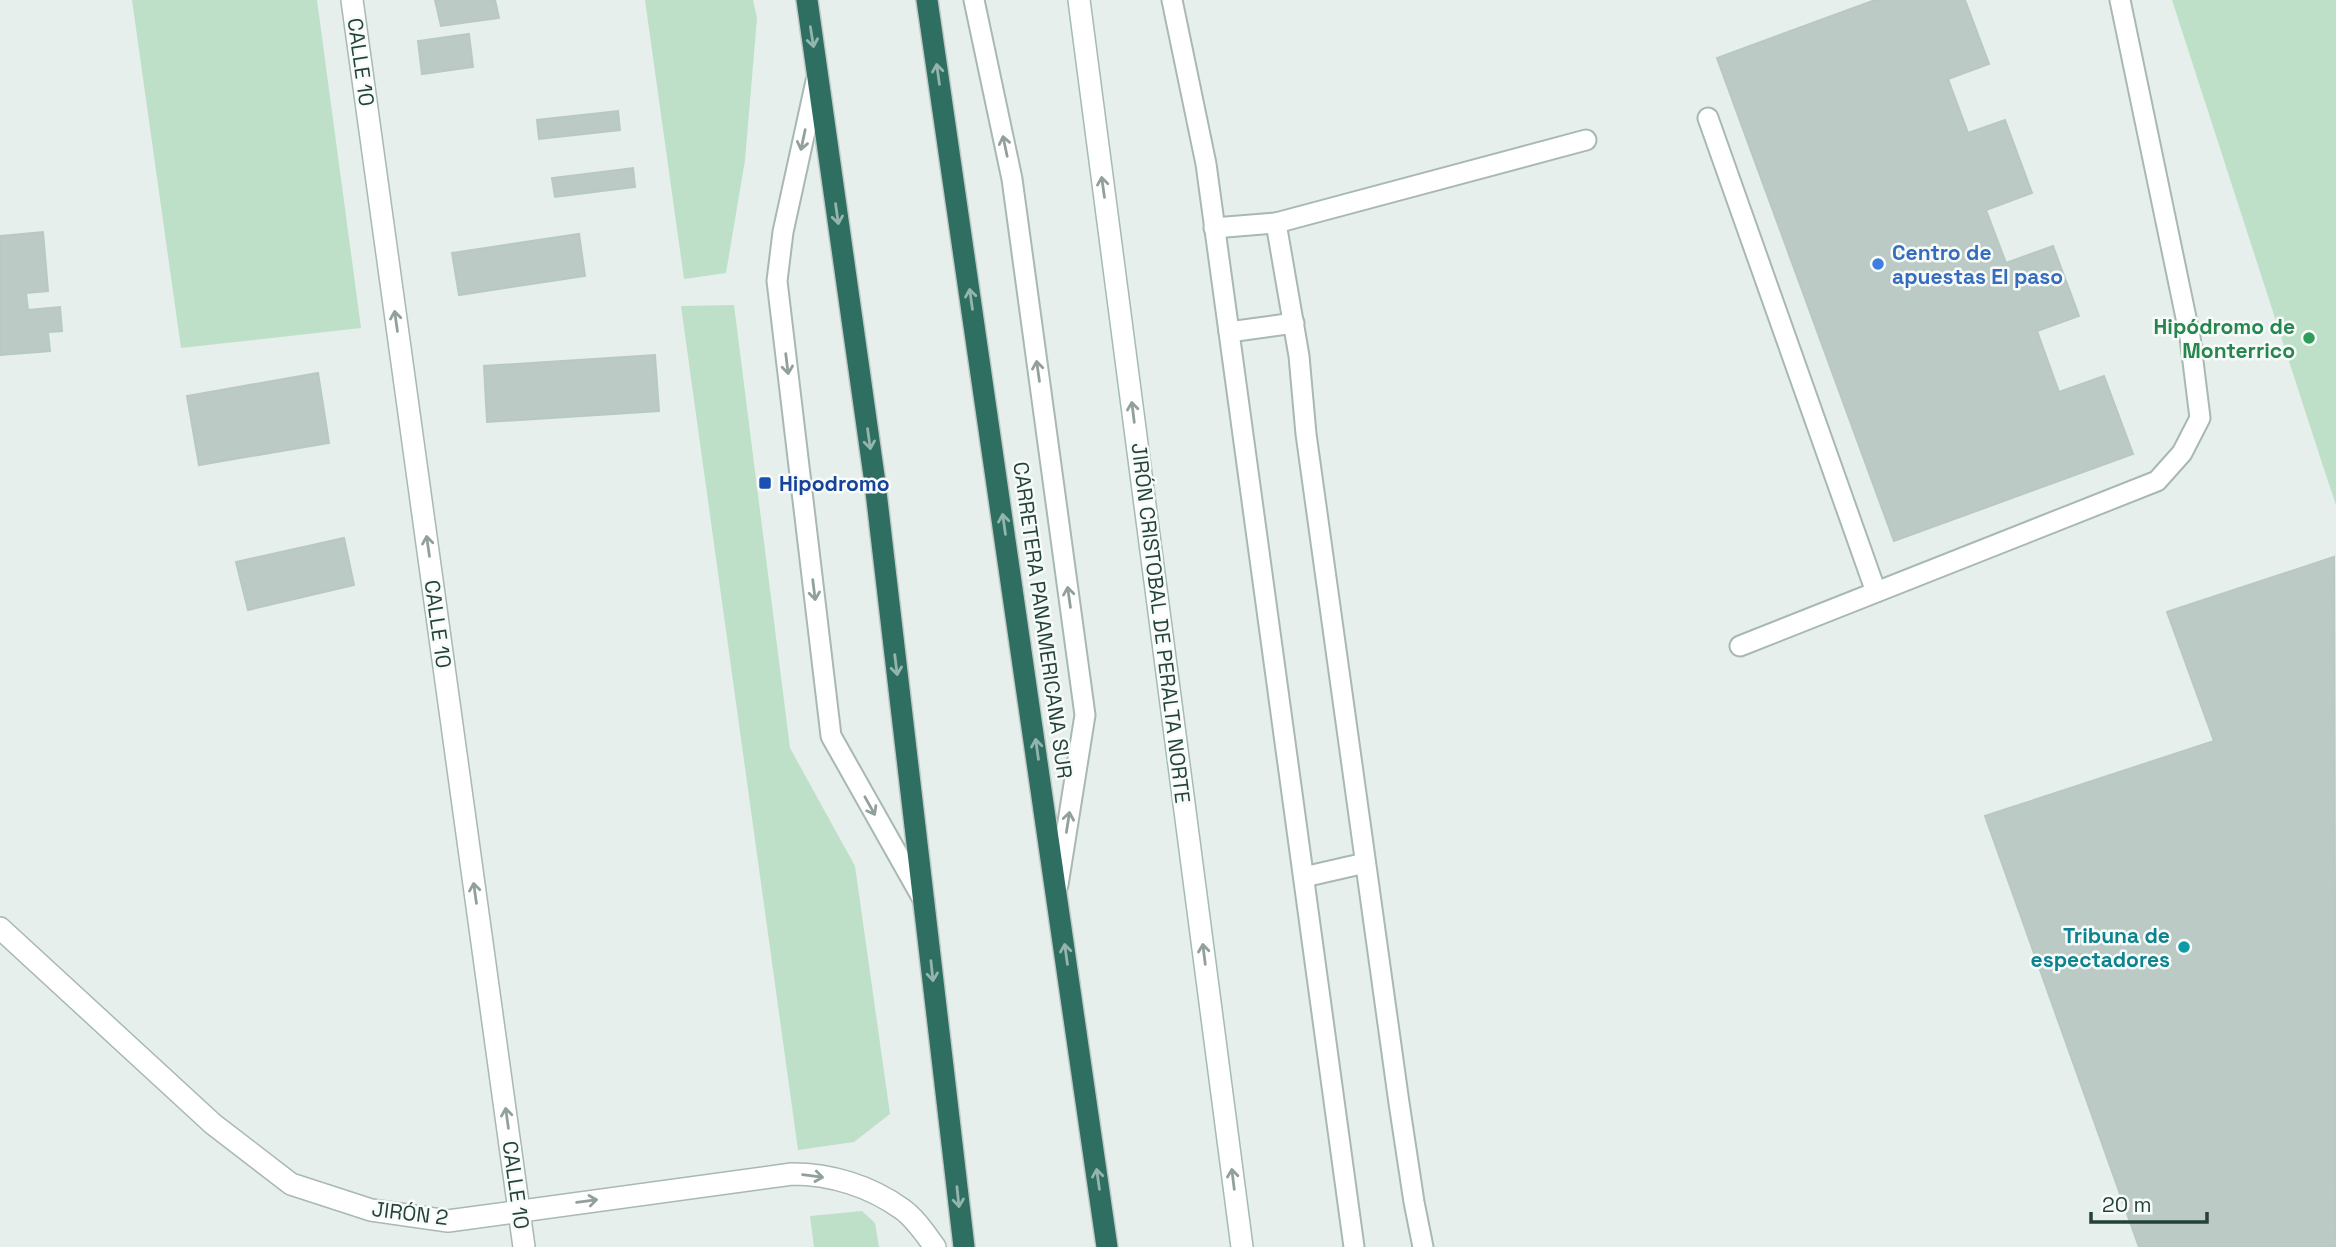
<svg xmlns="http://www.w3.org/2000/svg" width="2336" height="1247" font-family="'Space Grotesk',sans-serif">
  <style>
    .green { fill: #bfe0c8 }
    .building { fill: #bbcac4; stroke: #b8c9c2; stroke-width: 2 }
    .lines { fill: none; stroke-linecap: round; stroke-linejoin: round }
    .lane-casing { stroke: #a8b8b2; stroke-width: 23 }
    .street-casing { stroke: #a8b8b2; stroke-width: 24 }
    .secondary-casing { stroke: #a4bbb3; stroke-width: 24 }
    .highway-casing { stroke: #c2cac8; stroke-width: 24 }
    .lane { stroke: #fff; stroke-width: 19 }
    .street { stroke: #fff; stroke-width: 21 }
    .secondary { stroke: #fff; stroke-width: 21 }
    .highway { stroke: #2f6f62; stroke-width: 21 }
    .oneway { stroke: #93b5ae }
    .oneway2 { stroke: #92a09c }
    .shop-dot { fill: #3f7fe0; stroke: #f7fbf9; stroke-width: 2.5 }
    .leisure-dot { fill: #2e9e5b; stroke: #f7fbf9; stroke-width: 2.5 }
    .transit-dot { fill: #1a4fb4; stroke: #f7fbf9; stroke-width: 2.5 }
    .culture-dot { fill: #0f9aa8; stroke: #f7fbf9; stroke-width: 2.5 }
    .labels { text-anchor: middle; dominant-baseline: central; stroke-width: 5; stroke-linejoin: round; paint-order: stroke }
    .street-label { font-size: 21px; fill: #24423a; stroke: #f7fbf9 }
    .shop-label { font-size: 21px; font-weight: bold; fill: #366cbe; stroke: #f7fbf9; text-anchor: start }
    .leisure-label { font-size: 21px; font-weight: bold; fill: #27864d; stroke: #f7fbf9; text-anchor: end }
    .transit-label { font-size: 21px; font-weight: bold; fill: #164399; stroke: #f7fbf9; text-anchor: start }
    .culture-label { font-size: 21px; font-weight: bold; fill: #0d838f; stroke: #f7fbf9; text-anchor: end }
  </style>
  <rect width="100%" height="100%" fill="#e6efeb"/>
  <g class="green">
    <path d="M132,0H317L361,328L181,348Z"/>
    <path d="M645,0H753L757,18L745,160L726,273L684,279Z"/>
    <path d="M2172,0H2336V505L2322,463Z"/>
    <path d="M734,305L790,748L855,866L890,1114L854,1142L798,1150L681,306Z"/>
    <path d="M862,1211L875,1223L879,1247H814L810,1216Z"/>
  </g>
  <g class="building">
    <path d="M435,0H495L499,18L441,26Z"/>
    <path d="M1875,0H1965L1989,64L1948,79L1968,133L2005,120L2032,193L1986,210L2006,263L2053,246L2079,316L2037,331L2059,392L2104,376L2133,454L1894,541L1717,58Z"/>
    <path d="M469,34L473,67L422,74L418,41Z"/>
    <path d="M618,111L620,130L539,139L537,120Z"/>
    <path d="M633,168L635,187L555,197L552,178Z"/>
    <path d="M43,232L48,291L26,293L28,310L60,307L62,331L48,332L50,351L0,355V236Z"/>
    <path d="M579,234L585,276L459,295L452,253Z"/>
    <path d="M655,355L659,411L487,422L484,366Z"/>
    <path d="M318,373L329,443L199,465L187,396Z"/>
    <path d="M344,538L354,585L248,610L236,562Z"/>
    <path d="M2334,557L2336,1247H2139L1985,816L2214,741L2167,612Z"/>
  </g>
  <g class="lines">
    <defs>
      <g id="lane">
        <path d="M974,0L1012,179L1085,715L1058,885"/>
        <path d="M1172,0L1206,164L1354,1247"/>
        <path d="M816,81L783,232L777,281L831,736L924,901"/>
        <path d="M1708,118L1876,592"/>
        <path d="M1214,228L1276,223"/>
        <path d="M1229,332L1294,323"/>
        <path d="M1740,646L2157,481L2182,453L2200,418L2190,337L2120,0"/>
        <path d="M1304,877L1365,863"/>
        <path d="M1423,1247L1414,1202L1399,1103L1306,434L1299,356L1276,223L1586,140"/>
      </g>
      <g id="street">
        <path d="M352,0L524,1247"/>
        <path d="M0,928L213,1124L291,1184L371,1210L448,1221L792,1174C831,1174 870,1186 902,1209C915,1218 926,1235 935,1247"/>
      </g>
      <path id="secondary" d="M1079,0L1242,1247"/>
      <g id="highway">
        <path d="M807,0L875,483L964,1247"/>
        <path d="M927,0L1107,1247"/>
      </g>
    </defs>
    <use href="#lane" class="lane-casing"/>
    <use href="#street" class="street-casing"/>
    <use href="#secondary" class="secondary-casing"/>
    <use href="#highway" class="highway-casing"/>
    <use href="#lane" class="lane"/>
    <use href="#street" class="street"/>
    <use href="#secondary" class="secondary"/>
    <use href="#highway" class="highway"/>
  </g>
  <defs><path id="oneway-shaft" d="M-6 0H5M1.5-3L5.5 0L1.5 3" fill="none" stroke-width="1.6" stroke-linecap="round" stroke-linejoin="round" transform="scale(1.75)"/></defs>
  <g class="oneway">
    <use href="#oneway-shaft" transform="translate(812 37) rotate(81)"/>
    <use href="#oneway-shaft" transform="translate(938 74) rotate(-98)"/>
    <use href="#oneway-shaft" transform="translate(837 214) rotate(82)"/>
    <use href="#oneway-shaft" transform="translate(971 299) rotate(-98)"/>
    <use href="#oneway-shaft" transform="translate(869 439) rotate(82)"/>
    <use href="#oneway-shaft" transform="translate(1004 524) rotate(-98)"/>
    <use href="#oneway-shaft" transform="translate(896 665) rotate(83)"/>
    <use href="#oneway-shaft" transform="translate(1037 749) rotate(-98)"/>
    <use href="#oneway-shaft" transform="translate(1066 954) rotate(-98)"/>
    <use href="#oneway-shaft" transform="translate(932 971) rotate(84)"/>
    <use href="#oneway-shaft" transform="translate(1098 1179) rotate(-98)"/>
    <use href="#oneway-shaft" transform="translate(958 1197) rotate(84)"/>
  </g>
  <g class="oneway2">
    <use href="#oneway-shaft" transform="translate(803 140) rotate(102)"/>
    <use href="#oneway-shaft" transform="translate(1005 146) rotate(-102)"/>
    <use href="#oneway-shaft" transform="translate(1103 187) rotate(-98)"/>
    <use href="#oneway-shaft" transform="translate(396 321) rotate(-98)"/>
    <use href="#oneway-shaft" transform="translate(787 364) rotate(83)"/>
    <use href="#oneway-shaft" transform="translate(1038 371) rotate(-98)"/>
    <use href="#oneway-shaft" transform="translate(1133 412) rotate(-97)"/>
    <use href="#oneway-shaft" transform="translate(428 546) rotate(-98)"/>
    <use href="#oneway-shaft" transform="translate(814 590) rotate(83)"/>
    <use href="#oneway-shaft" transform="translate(1069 597) rotate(-98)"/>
    <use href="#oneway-shaft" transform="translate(870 806) rotate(61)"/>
    <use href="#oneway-shaft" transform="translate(1068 822) rotate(-81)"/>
    <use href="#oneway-shaft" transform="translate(475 893) rotate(-98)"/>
    <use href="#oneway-shaft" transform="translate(1204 954) rotate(-97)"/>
    <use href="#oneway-shaft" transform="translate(507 1118) rotate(-98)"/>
    <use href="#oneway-shaft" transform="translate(813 1176) rotate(7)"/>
    <use href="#oneway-shaft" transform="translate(1233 1179) rotate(-97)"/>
    <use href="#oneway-shaft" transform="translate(587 1201) rotate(-7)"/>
  </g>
  <circle class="shop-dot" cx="1878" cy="264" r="7"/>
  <circle class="leisure-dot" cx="2309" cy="338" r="7"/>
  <rect class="transit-dot" x="758" y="476" width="14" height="14" rx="3.5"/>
  <circle class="culture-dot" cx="2184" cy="947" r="7"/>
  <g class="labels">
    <g class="street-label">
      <text transform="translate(361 62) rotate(82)">CALLE 10</text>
      <text transform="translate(1043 620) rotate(82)">CARRETERA PANAMERICANA SUR</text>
      <text transform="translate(1161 623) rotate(83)">JIRÓN CRISTOBAL DE PERALTA NORTE</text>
      <text transform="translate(438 624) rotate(82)">CALLE 10</text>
      <text transform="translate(516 1185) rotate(82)">CALLE 10</text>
      <text transform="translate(410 1213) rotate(7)">JIRÓN 2</text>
    </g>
    <g class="shop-label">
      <text x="1892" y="252">Centro de<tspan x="1892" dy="24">apuestas El paso</tspan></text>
    </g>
    <g class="leisure-label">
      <text x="2295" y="326">Hipódromo de<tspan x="2295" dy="24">Monterrico</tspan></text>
    </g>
    <g class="transit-label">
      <text x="779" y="483">Hipodromo</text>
    </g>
    <g class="culture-label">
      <text x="2170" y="935">Tribuna de<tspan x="2170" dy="24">espectadores</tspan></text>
    </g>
  </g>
  <path d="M2091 1212v10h116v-10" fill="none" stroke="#24423a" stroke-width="3.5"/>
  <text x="2102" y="1212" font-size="21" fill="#24423a" stroke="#f7fbf9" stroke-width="5" paint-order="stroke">20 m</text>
</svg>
